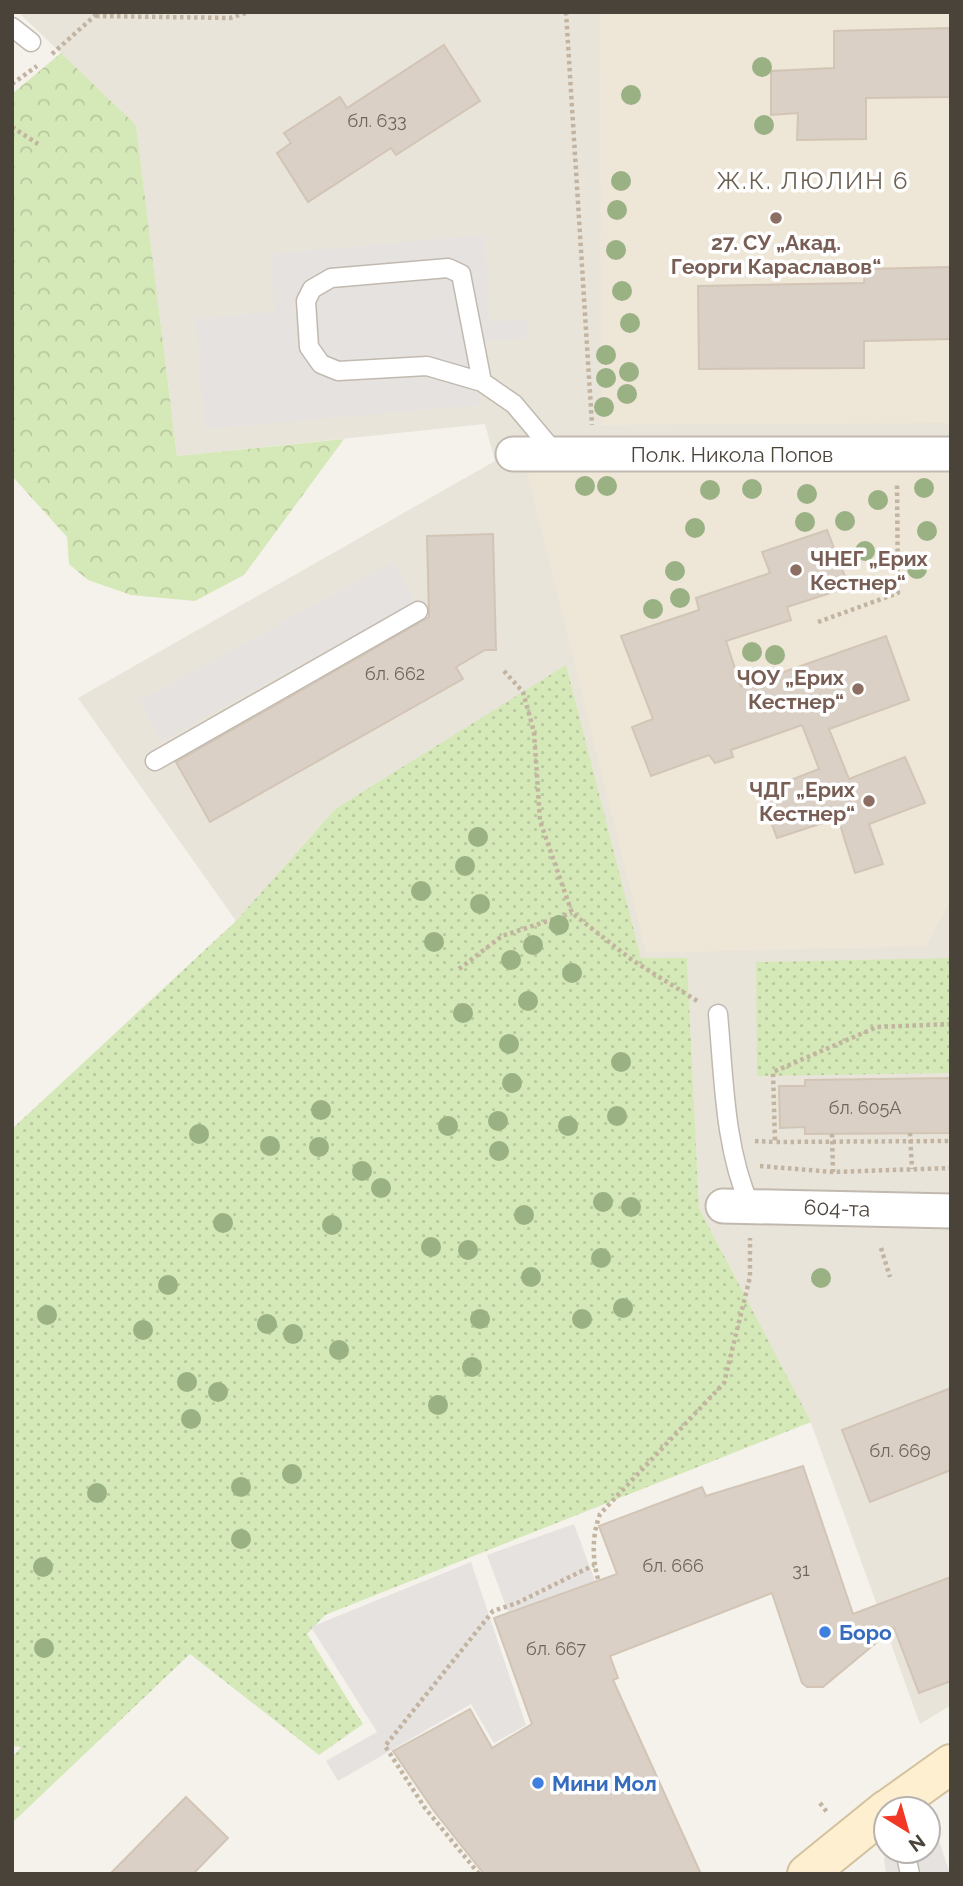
<svg xmlns="http://www.w3.org/2000/svg" width="963" height="1886" font-family="Raleway,sans-serif">
  <style>
    .residential { fill: #e9e4da }
    .education { fill: #eee6d7 }
    .grass { fill: url(#grass-dots) }
    .forest { fill: url(#forest-crowns) }
    .parking { fill: #e5e2e0 }
    .building { fill: #dad0c5; stroke: #d2c5b5; stroke-width: 2 }
    .lines { fill: none; stroke-linecap: round; stroke-linejoin: round }
    .lane-casing { stroke: #c1b9af; stroke-width: 21 }
    .street-casing { stroke: #c1b9af; stroke-width: 37 }
    .secondary-casing { stroke: #d3c29d; stroke-width: 42 }
    .path { stroke: #c2b4a0; stroke-width: 4.5; stroke-dasharray: 3.5 3.5; stroke-linecap: butt }
    .lane { stroke: #fff; stroke-width: 18 }
    .street { stroke: #fff; stroke-width: 33 }
    .secondary { stroke: #fdefcf; stroke-width: 38 }
    .tree { fill: #9ab184 }
    .education-dot { fill: #8d6e63; stroke: #fff; stroke-width: 2.5 }
    .shop-dot { fill: #3f7fe0; stroke: #fff; stroke-width: 2.5 }
    .labels { text-anchor: middle; dominant-baseline: central; stroke-width: 7; stroke-linejoin: round; paint-order: stroke }
    .number-label { font-size: 18px; fill: #6e665d }
    .education-label { font-size: 21px; font-weight: bold; fill: #785e54; stroke: #fff; text-anchor: end }
    .street-label { font-size: 21px; fill: #4a433a; stroke: #fff }
    .shop-label { font-size: 21px; font-weight: bold; fill: #366cbe; stroke: #fff; text-anchor: start }
    .quarter-label { font-size: 24px; letter-spacing: 2px; fill: #6d6051; stroke: #fff }
  </style>
  <defs>
    <pattern id="grass-dots" width="8" height="8" patternUnits="userSpaceOnUse" patternTransform="scale(1.75)"><rect width="8" height="8" fill="#d5e8b7"/><path d="M2 2h.1M6 6h.1" fill="none" stroke="#b8c89e" stroke-width="1.8" stroke-linecap="round"/></pattern>
    <pattern id="forest-crowns" width="20" height="18" patternUnits="userSpaceOnUse" patternTransform="scale(1.75)"><rect width="20" height="18" fill="#d5e8b7"/><path d="M2 6a3 3 0 1 1 6 0M12 15a3 3 0 1 1 6 0" fill="none" stroke="#b8c89e"/></pattern>
  </defs>
  <rect width="100%" height="100%" fill="#f5f2ec"/>
  <path class="residential" d="M18,12H951V1705L920,1724L811,1423L699,1208L687,959H641L566,666L335,809L236,921L78,698L495,461L485,424L177,456L136,125Z"/>
  <g class="education">
    <path d="M600,12H951V423L601,425Z"/>
    <path d="M526,468L951,471V899L926,946L646,953Z"/>
  </g>
  <g class="grass">
    <path d="M566,665L641,958H687L699,1208L811,1422L325,1615L307,1634L363,1724L319,1755L190,1654L12,1823V1757L21,1747L12,1746V1129L236,921L335,809Z"/>
    <path d="M951,958V1073L757,1076L756,962Z"/>
  </g>
  <path class="forest" d="M61,53L136,125L177,456L344,439L244,575L195,601L131,595L88,580L69,564L67,537L12,476V94Z"/>
  <g class="parking">
    <path d="M484,235L490,322L527,319L529,338L475,343L480,405L205,429L196,319L275,312L270,254Z"/>
    <path d="M393,562L415,602L161,741L139,701Z"/>
    <path d="M574,1524L595,1581L508,1612L487,1555Z"/>
    <path d="M471,1562L526,1725L494,1743L471,1704L338,1781L326,1761L377,1732L311,1627Z"/>
    <path d="M931,1816L950,1874H886L884,1858L892,1851H928V1819Z"/>
  </g>
  <g class="building">
    <path d="M951,28V97L866,98V139L797,140L798,113L771,115V71L834,68V31Z"/>
    <path d="M444,45L480,101L396,155L391,148L308,202L277,153L291,143L284,133L340,97L347,108Z"/>
    <path d="M951,267V339L864,341V368L699,369L698,286L864,283L865,269Z"/>
    <path d="M827,530L849,587L787,607L791,620L726,641L741,687L886,636L909,700L829,729L849,779L905,757L925,803L869,824L883,864L855,873L838,818L777,838L760,792L819,769L802,725L731,750L733,757L715,763L709,755L651,776L632,727L653,719L621,636L699,610L696,598L770,573L762,552Z"/>
    <path d="M493,534L496,650H485L456,667L463,679L210,822L176,762L429,617L427,536Z"/>
    <path d="M951,1078V1133L805,1134V1127L780,1128L779,1086H805V1080Z"/>
    <path d="M951,1388V1470L870,1502L842,1430Z"/>
    <path d="M803,1466L853,1614L951,1577V1681L919,1693L894,1628L823,1687H807L802,1683L772,1593L610,1656L618,1678L613,1680L701,1874H484L434,1811L393,1751L470,1709L492,1748L532,1724L494,1618L617,1574L599,1526L702,1487L706,1496Z"/>
    <path d="M186,1797L228,1838L193,1874H110Z"/>
  </g>
  <g class="lines">
    <defs>
      <g id="lane">
        <path d="M12,27L31,42"/>
        <path d="M482,382L461,274L448,268L331,278L312,289L306,301L309,347L321,364L338,371L427,366L482,382L514,404L556,454"/>
        <path d="M155,761L418,611"/>
        <path d="M718,1014C724,1078 724,1146 750,1206"/>
        <path d="M905,1851L910,1874"/>
      </g>
      <g id="street">
        <path d="M513,454H951"/>
        <path d="M723,1206L951,1211"/>
      </g>
      <g id="secondary">
        <path d="M888,1809L951,1764"/>
        <path d="M807,1874L886,1810"/>
      </g>
    </defs>
    <use href="#lane" class="lane-casing"/>
    <use href="#street" class="street-casing"/>
    <use href="#secondary" class="secondary-casing"/>
    <g class="path">
      <path d="M566,12L592,425"/>
      <path d="M96,16L230,18L249,12"/>
      <path d="M52,54L99,12"/>
      <path d="M12,84L37,66"/>
      <path d="M12,127L38,144"/>
      <path d="M818,622L898,593L897,483"/>
      <path d="M504,671L523,692L534,732L540,821L572,913L632,960L699,1002"/>
      <path d="M459,969L502,936L572,913"/>
      <path d="M951,1024L877,1027L773,1072L775,1142L951,1141"/>
      <path d="M910,1133L912,1169"/>
      <path d="M832,1134L833,1172"/>
      <path d="M755,1141L775,1142"/>
      <path d="M760,1166L833,1172L951,1168"/>
      <path d="M881,1248L890,1277"/>
      <path d="M598,1579C592,1557 592,1536 600,1514L724,1383L750,1277V1238"/>
      <path d="M820,1803L827,1812"/>
      <path d="M479,1874L425,1808L385,1746L493,1611L517,1603L594,1565"/>
    </g>
    <use href="#lane" class="lane"/>
    <use href="#street" class="street"/>
    <use href="#secondary" class="secondary"/>
  </g>
  <g class="tree">
    <circle cx="762" cy="67" r="10"/>
    <circle cx="631" cy="95" r="10"/>
    <circle cx="764" cy="125" r="10"/>
    <circle cx="621" cy="181" r="10"/>
    <circle cx="617" cy="210" r="10"/>
    <circle cx="616" cy="250" r="10"/>
    <circle cx="622" cy="291" r="10"/>
    <circle cx="630" cy="323" r="10"/>
    <circle cx="606" cy="355" r="10"/>
    <circle cx="629" cy="372" r="10"/>
    <circle cx="606" cy="378" r="10"/>
    <circle cx="627" cy="394" r="10"/>
    <circle cx="604" cy="407" r="10"/>
    <circle cx="585" cy="486" r="10"/>
    <circle cx="607" cy="486" r="10"/>
    <circle cx="924" cy="488" r="10"/>
    <circle cx="752" cy="489" r="10"/>
    <circle cx="710" cy="490" r="10"/>
    <circle cx="807" cy="494" r="10"/>
    <circle cx="878" cy="500" r="10"/>
    <circle cx="845" cy="521" r="10"/>
    <circle cx="805" cy="522" r="10"/>
    <circle cx="695" cy="528" r="10"/>
    <circle cx="927" cy="531" r="10"/>
    <circle cx="865" cy="551" r="10"/>
    <circle cx="917" cy="569" r="10"/>
    <circle cx="675" cy="571" r="10"/>
    <circle cx="680" cy="598" r="10"/>
    <circle cx="653" cy="609" r="10"/>
    <circle cx="752" cy="652" r="10"/>
    <circle cx="775" cy="655" r="10"/>
    <circle cx="478" cy="837" r="10"/>
    <circle cx="465" cy="866" r="10"/>
    <circle cx="421" cy="891" r="10"/>
    <circle cx="480" cy="904" r="10"/>
    <circle cx="559" cy="925" r="10"/>
    <circle cx="434" cy="942" r="10"/>
    <circle cx="533" cy="945" r="10"/>
    <circle cx="511" cy="960" r="10"/>
    <circle cx="572" cy="973" r="10"/>
    <circle cx="528" cy="1001" r="10"/>
    <circle cx="463" cy="1013" r="10"/>
    <circle cx="509" cy="1044" r="10"/>
    <circle cx="621" cy="1062" r="10"/>
    <circle cx="512" cy="1083" r="10"/>
    <circle cx="321" cy="1110" r="10"/>
    <circle cx="617" cy="1116" r="10"/>
    <circle cx="498" cy="1121" r="10"/>
    <circle cx="448" cy="1126" r="10"/>
    <circle cx="568" cy="1126" r="10"/>
    <circle cx="199" cy="1134" r="10"/>
    <circle cx="270" cy="1146" r="10"/>
    <circle cx="319" cy="1147" r="10"/>
    <circle cx="499" cy="1151" r="10"/>
    <circle cx="362" cy="1171" r="10"/>
    <circle cx="381" cy="1188" r="10"/>
    <circle cx="603" cy="1202" r="10"/>
    <circle cx="631" cy="1207" r="10"/>
    <circle cx="524" cy="1215" r="10"/>
    <circle cx="223" cy="1223" r="10"/>
    <circle cx="332" cy="1225" r="10"/>
    <circle cx="431" cy="1247" r="10"/>
    <circle cx="468" cy="1250" r="10"/>
    <circle cx="601" cy="1258" r="10"/>
    <circle cx="531" cy="1277" r="10"/>
    <circle cx="821" cy="1278" r="10"/>
    <circle cx="168" cy="1285" r="10"/>
    <circle cx="623" cy="1308" r="10"/>
    <circle cx="47" cy="1315" r="10"/>
    <circle cx="480" cy="1319" r="10"/>
    <circle cx="582" cy="1319" r="10"/>
    <circle cx="267" cy="1324" r="10"/>
    <circle cx="143" cy="1330" r="10"/>
    <circle cx="293" cy="1334" r="10"/>
    <circle cx="339" cy="1350" r="10"/>
    <circle cx="472" cy="1367" r="10"/>
    <circle cx="187" cy="1382" r="10"/>
    <circle cx="218" cy="1392" r="10"/>
    <circle cx="438" cy="1405" r="10"/>
    <circle cx="191" cy="1419" r="10"/>
    <circle cx="292" cy="1474" r="10"/>
    <circle cx="241" cy="1487" r="10"/>
    <circle cx="97" cy="1493" r="10"/>
    <circle cx="241" cy="1539" r="10"/>
    <circle cx="43" cy="1567" r="10"/>
    <circle cx="44" cy="1648" r="10"/>
  </g>
  <g class="education-dot">
    <circle cx="776" cy="218" r="7"/>
    <circle cx="796" cy="570" r="7"/>
    <circle cx="858" cy="689" r="7"/>
    <circle cx="869" cy="801" r="7"/>
  </g>
  <g class="shop-dot">
    <circle cx="825" cy="1632" r="7"/>
    <circle cx="538" cy="1783" r="7"/>
  </g>
  <g class="labels">
    <g class="number-label">
      <text x="377" y="120">бл. 633</text>
      <text x="395" y="673">бл. 662</text>
      <text x="865" y="1107">бл. 605А</text>
      <text x="900" y="1450">бл. 669</text>
      <text x="673" y="1565">бл. 666</text>
      <text x="801" y="1569">31</text>
      <text x="556" y="1648">бл. 667</text>
    </g>
    <g class="education-label">
      <text x="776" y="242" text-anchor="middle">27. СУ „Акад.<tspan x="776" dy="24">Георги Караславов“</tspan></text>
      <text x="810" y="558" text-anchor="start">ЧНЕГ „Ерих<tspan x="810" dy="24">Кестнер“</tspan></text>
      <text x="844" y="677">ЧОУ „Ерих<tspan x="844" dy="24">Кестнер“</tspan></text>
      <text x="855" y="789">ЧДГ „Ерих<tspan x="855" dy="24">Кестнер“</tspan></text>
    </g>
    <g class="street-label">
      <text x="732" y="454">Полк. Никола Попов</text>
      <text transform="translate(837 1208) rotate(2)">604-та</text>
    </g>
    <g class="shop-label">
      <text x="839" y="1632">Боро</text>
      <text x="552" y="1783">Мини Мол</text>
    </g>
    <g class="quarter-label">
      <text x="813" y="180">Ж.К. ЛЮЛИН 6</text>
    </g>
  </g>
  <rect width="963" height="1886" fill="none" stroke="#4a433a" stroke-width="28"/>
  <g transform="translate(907 1830) rotate(143)"><circle r="33" fill="#ffffff" stroke="#b7b4b0" stroke-width="2"/>
  <path d="M0-5L12 26L0 18L-12 26Z" fill="#f23726"/>
  <text y="-10" font-size="19" font-weight="bold" text-anchor="middle" fill="#4a433a">N</text>
  </g>
</svg>
